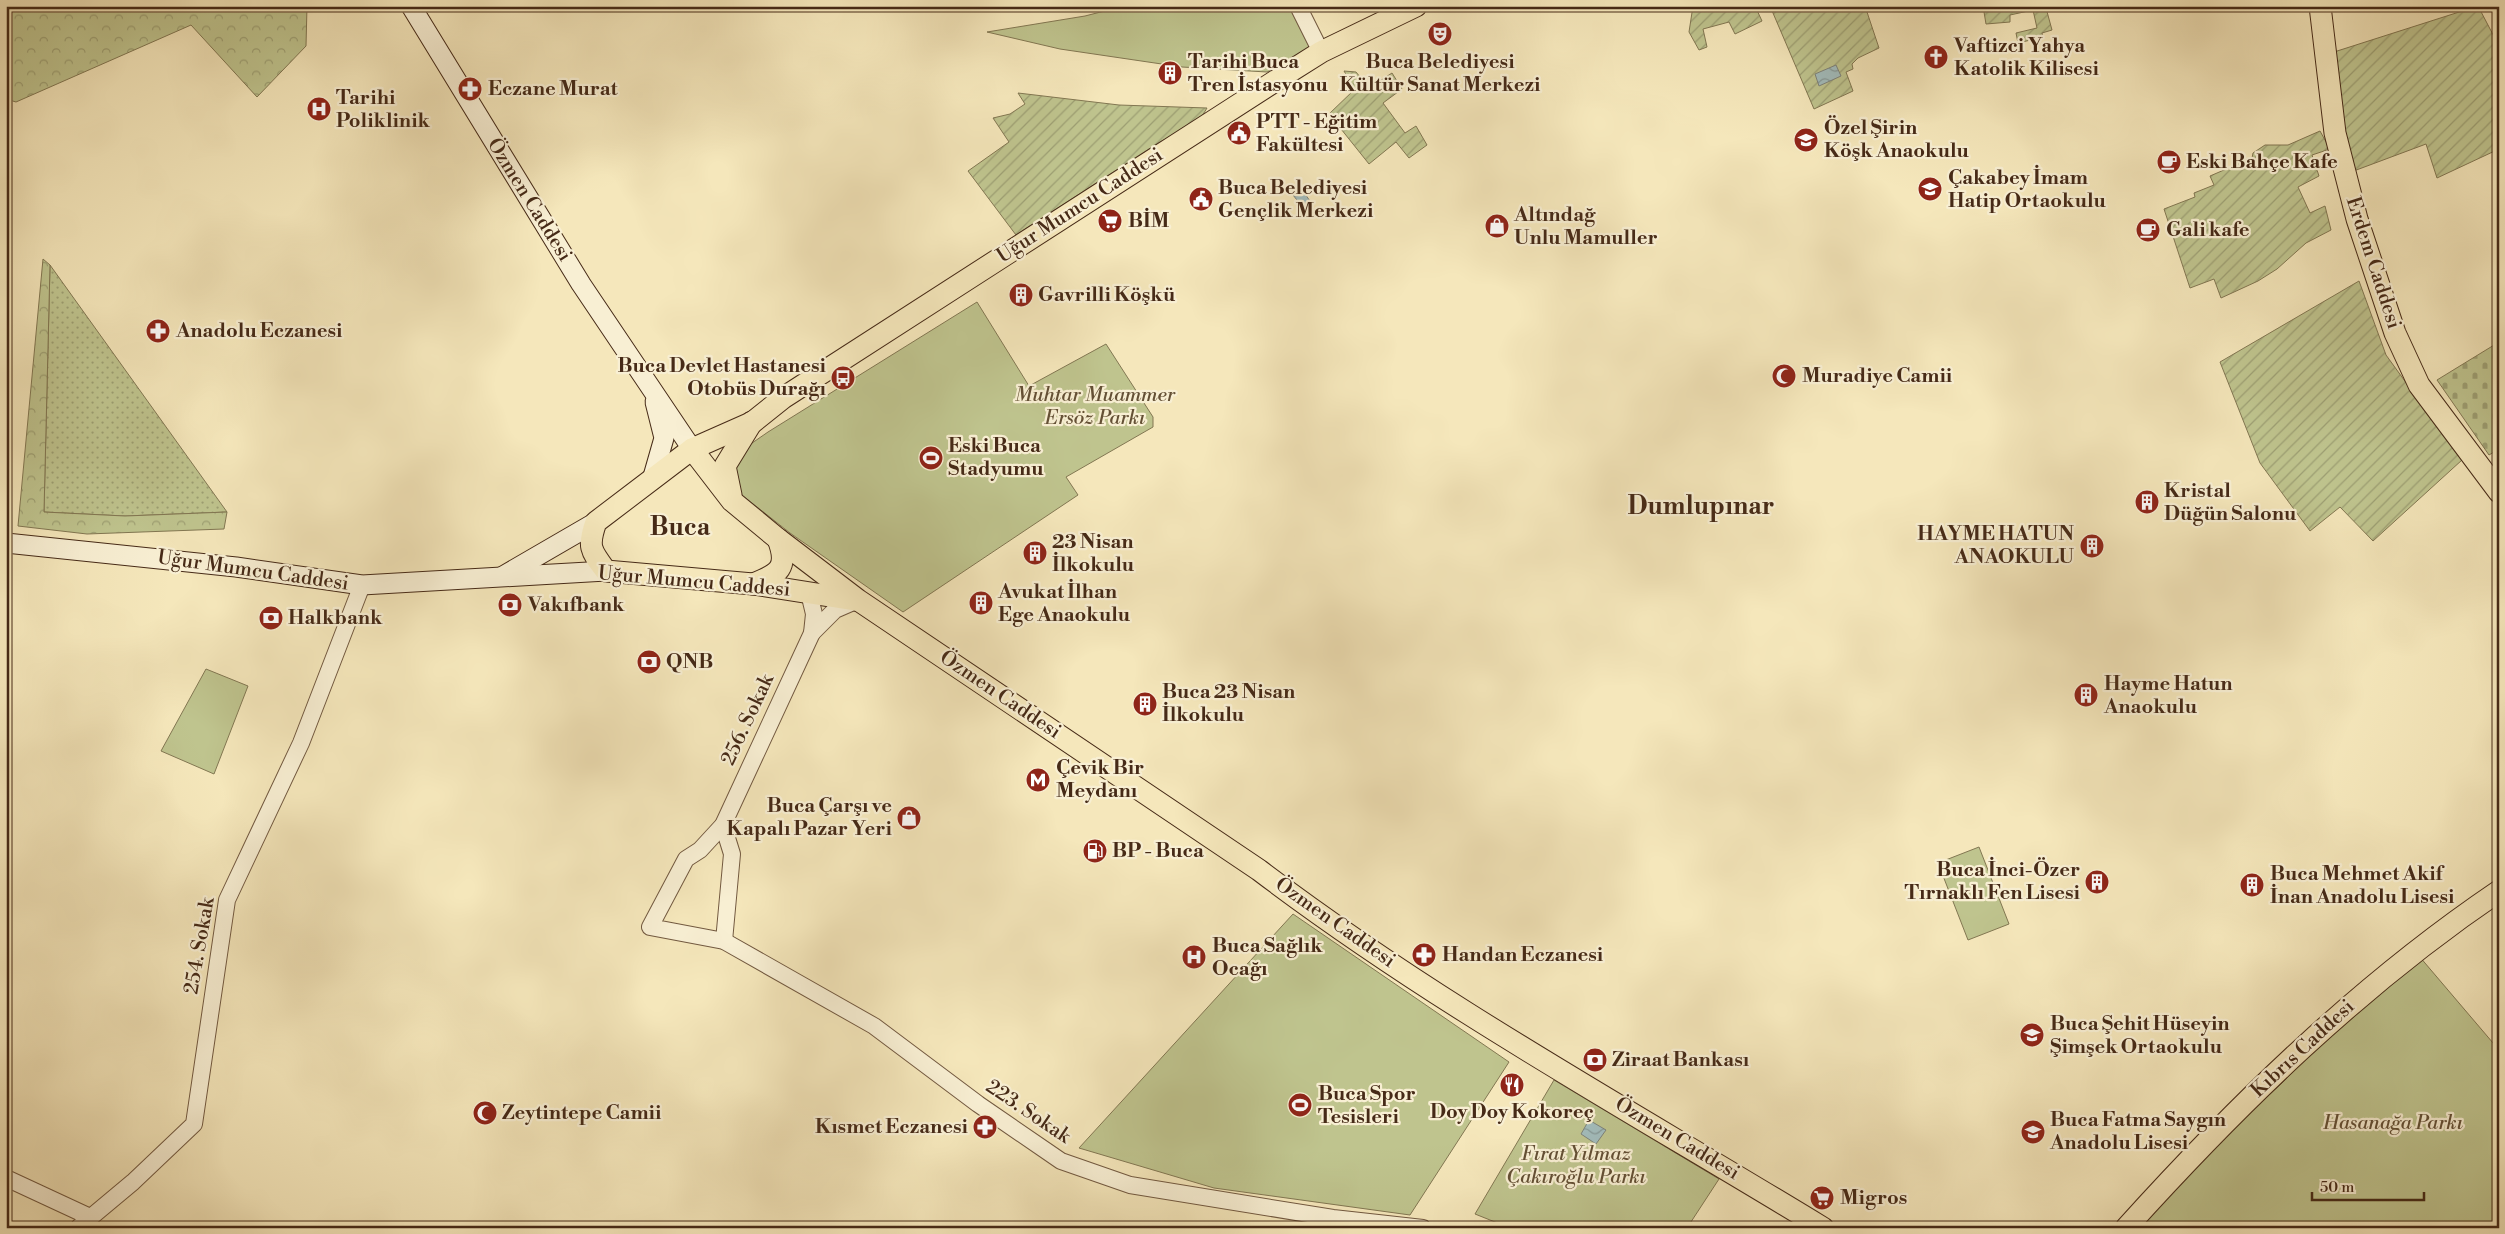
<svg xmlns="http://www.w3.org/2000/svg" width="2505" height="1234" font-family="'Libre Bodoni',serif">
  <style>
    .grass { fill: url(#grass-dots); stroke: #827752 }
    .forest { fill: url(#forest-crowns); stroke: #827752 }
    .cemetery { fill: url(#cemetery-stones); stroke: #827752 }
    .park { fill: #bfc48e; stroke: #827752 }
    .garden { fill: url(#garden-furrows); stroke: #827752 }
    .water { fill: url(#water-waves); stroke: #7d827a }
    .lines { fill: none; stroke-linecap: round; stroke-linejoin: round }
    .tertiary-casing { stroke: #725940; stroke-width: 18 }
    .secondary-casing { stroke: #462a17; stroke-width: 21 }
    .primary-casing { stroke: #462a17; stroke-width: 23 }
    .tertiary { stroke: #f8efd3; stroke-width: 16 }
    .secondary { stroke: #f8efd3; stroke-width: 19 }
    .primary { stroke: #f5e7bb; stroke-width: 21 }
    .labels { text-anchor: middle; dominant-baseline: central; stroke-width: 4.5; stroke-linejoin: round; paint-order: stroke }
    .poi-label { font-size: 20px; font-weight: bold; fill: #462a17; stroke: #f8efd3; text-anchor: start }
    .street-label { font-size: 20px; fill: #462a17; stroke: #f8efd3 }
    .park-label { font-size: 20px; font-style: italic; fill: #645035; stroke: #f8efd3 }
    .district-label { font-size: 25px; font-weight: bold; fill: #462a17; stroke: #f8efd3 }
  </style>
  <defs>
    <pattern id="grass-dots" width="8" height="8" patternUnits="userSpaceOnUse" patternTransform="scale(1.25)"><rect width="8" height="8" fill="#bfc48e"/><path d="M2 2h.1M6 6h.1" fill="none" stroke="#9d9f73" stroke-width="1.8" stroke-linecap="round"/></pattern>
    <pattern id="forest-crowns" width="20" height="18" patternUnits="userSpaceOnUse" patternTransform="scale(1.25)"><rect width="20" height="18" fill="#bfc48e"/><path d="M2 6a3 3 0 1 1 6 0M12 15a3 3 0 1 1 6 0" fill="none" stroke="#9d9f73"/></pattern>
    <pattern id="cemetery-stones" width="16" height="16" patternUnits="userSpaceOnUse" patternTransform="scale(1.25)"><rect width="16" height="16" fill="#bfc48e"/><path d="M2 7V4a2 2 0 0 1 4 0v3zM10 15v-3a2 2 0 0 1 4 0v3z" fill="#9d9f73"/></pattern>
    <pattern id="garden-furrows" width="10" height="10" patternUnits="userSpaceOnUse" patternTransform="scale(1.25)"><rect width="10" height="10" fill="#bfc48e"/><path d="M-1 1l2-2M0 10L10 0M9 11l2-2" fill="none" stroke="#9d9f73"/></pattern>
    <pattern id="water-waves" width="16" height="10" patternUnits="userSpaceOnUse" patternTransform="scale(1.25)"><rect width="16" height="10" fill="#a2bcbc"/><path d="M0 5q4-4 8 0t8 0" fill="none" stroke="#869998"/></pattern>
  </defs>
  <rect width="100%" height="100%" fill="#f5e7bb"/>
  <filter id="stains"><feTurbulence type="fractalNoise" baseFrequency=".004" numOctaves="4"/><feColorMatrix values="0 0 0 0 .2 0 0 0 0 .09 0 0 0 0 .02 0 0 0 .5 -.17"/></filter>
  <radialGradient id="worn" r=".72"><stop offset=".6" stop-color="#630" stop-opacity="0"/><stop offset="1" stop-color="#630" stop-opacity=".3"/></radialGradient>
  <path class="grass" d="M50,265L227,512L125,516L44,512Z"/>
  <g class="forest">
    <path d="M6,6H307L306,46L257,97L191,25L16,102L6,99Z"/>
    <path d="M43,259L50,265L44,512L125,516L227,512L224,529L87,534L18,526Z"/>
  </g>
  <path class="cemetery" d="M2499,342V449L2489,455L2437,380Z"/>
  <g class="park">
    <path d="M1124,6H1289L1312,52L1267,72L1182,67L1060,49L987,32L1085,16Z"/>
    <path d="M977,302L1029,386L1106,344L1153,417V427L1066,477L1078,495L903,612L790,533L738,492L732,466L742,450L768,432Z"/>
    <path d="M206,669L248,686L214,774L161,751Z"/>
    <path d="M1979,847L2009,924L1968,940L1938,863Z"/>
    <path d="M1293,914L1509,1062L1410,1215L1214,1188L1079,1148Z"/>
    <path d="M2419,956L2499,1050V1228H2135L2182,1175L2282,1083L2349,1016Z"/>
    <path d="M1554,1080L1719,1179L1687,1228H1510L1475,1214Z"/>
  </g>
  <g class="garden">
    <path d="M1693,6H1755L1762,21L1735,34L1729,22L1703,29L1707,47L1699,50L1689,32Z"/>
    <path d="M1770,6H1865L1879,48L1858,58L1852,64L1853,69L1846,72L1853,91L1814,109Z"/>
    <path d="M1983,6H2052L2046,8L2052,30L2042,33L2043,37L2018,43L2016,33L2037,28L2033,10L2010,15V22L1986,24Z"/>
    <path d="M2478,6L2499,46V149L2437,178L2426,144L2351,172L2334,52Z"/>
    <path d="M1344,71L1356,72L1369,88L1392,73L1402,89L1383,103L1405,133L1416,126L1427,145L1409,158L1396,142L1369,164L1329,114L1355,89Z"/>
    <path d="M1018,93L1119,105L1207,108L1199,121L1158,143L1016,235L968,171L1009,142L993,118L1010,114L1025,104Z"/>
    <path d="M2320,131L2330,149L2312,155L2319,176L2298,187L2310,213L2325,206L2331,230L2306,243L2277,269L2258,281L2221,298L2214,279L2190,288L2164,209L2195,197L2194,193L2214,185L2210,176L2252,158L2253,153L2265,145H2288Z"/>
    <path d="M2359,281L2386,355L2462,460L2373,541L2340,507L2310,531L2260,463L2220,362Z"/>
  </g>
  <g class="water">
    <path d="M1836,65L1841,76L1819,86L1815,74Z"/>
    <path d="M1301,188L1312,204L1304,209L1293,195Z"/>
    <path d="M1589,1120L1606,1130L1596,1144L1581,1134Z"/>
  </g>
  <g class="lines">
    <defs>
      <g id="tertiary">
        <path d="M1298,6L1321,52"/>
        <path d="M809,593L814,614L812,633L723,825L700,850L686,859L650,927L724,941L874,1026L978,1104L1061,1161L1130,1185L1333,1218L1423,1228"/>
        <path d="M812,633L835,610L858,600"/>
        <path d="M723,825L732,854L724,941"/>
        <path d="M6,1178L90,1217"/>
        <path d="M78,1228L133,1182L194,1124L227,900L301,743L362,585"/>
      </g>
      <g id="secondary">
        <path d="M411,6L581,284L692,449"/>
        <path d="M652,480L664,438L655,402"/>
        <path d="M6,543L236,567L362,585L606,571"/>
        <path d="M503,576L596,522"/>
      </g>
      <g id="primary">
        <path d="M2320,6L2335,133L2357,219L2395,333L2419,385L2499,492"/>
        <path d="M692,449L732,501L778,539L858,600L1259,870C1437,1005 1633,1112 1823,1228"/>
        <path d="M731,495L725,466L752,422"/>
        <path d="M753,584C779,574 789,568 778,539"/>
        <path d="M855,600L753,584L606,571C591,551 587,547 596,522L692,449L753,422L783,398L1283,76L1321,52L1416,6"/>
        <path d="M2126,1228C2239,1103 2360,985 2499,891"/>
      </g>
    </defs>
    <use href="#tertiary" class="tertiary-casing"/>
    <use href="#secondary" class="secondary-casing"/>
    <use href="#primary" class="primary-casing"/>
    <use href="#tertiary" class="tertiary"/>
    <use href="#secondary" class="secondary"/>
    <use href="#primary" class="primary"/>
  </g>
  <defs>
    <symbol id="theatre-disc" viewBox="-11 -11 22 22"><circle r="9.5" fill="#8f2418" stroke="#f8efd3"/><path d="M-5-5.5Q0-4 5-5.5V0Q5 5 0 6Q-5 5-5 0ZM-3.3-2.5H-1v1.5H-3.3ZM1-2.5H3.3v1.5H1ZM-2.8 1Q0 5.5 2.8 1Z" fill="#fff"/></symbol>
    <symbol id="church-disc" viewBox="-11 -11 22 22"><circle r="9.5" fill="#8f2418" stroke="#f8efd3"/><path d="M-1.2-6h2.4v3.5h3.3v2.4h-3.3V6h-2.4V-.1h-3.3v-2.4h3.3Z" fill="#fff"/></symbol>
    <symbol id="building-disc" viewBox="-11 -11 22 22"><circle r="9.5" fill="#8f2418" stroke="#f8efd3"/><path d="M-4-6H4V6H1V3H-1V6H-4ZM-2.5-4.3h1.7v1.8h-1.7ZM.8-4.3h1.7v1.8H.8ZM-2.5-1h1.7V.8h-1.7ZM.8-1h1.7V.8H.8Z" fill="#fff"/></symbol>
    <symbol id="pharmacy-disc" viewBox="-11 -11 22 22"><circle r="9.5" fill="#8f2418" stroke="#f8efd3"/><path d="M-2-6h4v4h4v4h-4v4h-4v-4h-4v-4h4Z" fill="#fff"/></symbol>
    <symbol id="hospital-disc" viewBox="-11 -11 22 22"><circle r="9.5" fill="#8f2418" stroke="#f8efd3"/><path d="M-5-5h3v3.5h4V-5h3V5h-3V1.5h-4V5h-3Z" fill="#fff"/></symbol>
    <symbol id="civic-disc" viewBox="-11 -11 22 22"><circle r="9.5" fill="#8f2418" stroke="#f8efd3"/><path d="M-.6-6.5H3V-4.5H.6V-3L4-1V1h2V6H-6V1h2V-1L-.6-3ZM-1.2 2.5V6h2.4V2.5Z" fill="#fff"/></symbol>
    <symbol id="school-disc" viewBox="-11 -11 22 22"><circle r="9.5" fill="#8f2418" stroke="#f8efd3"/><path d="M0-5L7-2L0 1L-7-2ZM-4 1L0 2.5L4 1V4Q0 6-4 4Z" fill="#fff"/></symbol>
    <symbol id="cafe-disc" viewBox="-11 -11 22 22"><circle r="9.5" fill="#8f2418" stroke="#f8efd3"/><path d="M-5.5-4.5H6V0H3Q3 3.5 0 3.5H-2.5Q-5.5 3.5-5.5 0ZM3-3.2v2h1.7v-2ZM-6 4.5H4V6H-6Z" fill="#fff"/></symbol>
    <symbol id="supermarket-disc" viewBox="-11 -11 22 22"><circle r="9.5" fill="#8f2418" stroke="#f8efd3"/><path d="M-6-5.5h2.5l.6 2H6L4.5 2H-2.5L-4.4-4H-6ZM-1.5 3.2a1.3 1.3 0 1 0 .1 0ZM3 3.2a1.3 1.3 0 1 0 .1 0Z" fill="#fff"/></symbol>
    <symbol id="shop-disc" viewBox="-11 -11 22 22"><circle r="9.5" fill="#8f2418" stroke="#f8efd3"/><path d="M-5-2.5h2.3a2.7 3.5 0 0 1 5.4 0H5L5.5 6h-11ZM-1.5-2.5h3a1.5 2.3 0 0 0-3 0Z" fill="#fff"/></symbol>
    <symbol id="mosque-disc" viewBox="-11 -11 22 22"><circle r="9.5" fill="#8f2418" stroke="#f8efd3"/><path d="M3.5-4.9A6 6 0 1 0 3.5 4.9A5 5 0 1 1 3.5-4.9Z" fill="#fff"/></symbol>
    <symbol id="bus-disc" viewBox="-11 -11 22 22"><circle r="9.5" fill="#8f2418" stroke="#f8efd3"/><path d="M-5-6H5V4H4V6H2V4H-2V6H-4V4H-5ZM-3.5-4V0h7V-4ZM-3.5 1.2v1.5H-2V1.2ZM2 1.2v1.5H3.5V1.2Z" fill="#fff"/></symbol>
    <symbol id="stadium-disc" viewBox="-11 -11 22 22"><circle r="9.5" fill="#8f2418" stroke="#f8efd3"/><path d="M0-5a6.5 5 0 1 0 0 10a6.5 5 0 1 0 0-10ZM-3.5-1.8h7v3.6h-7Z" fill="#fff"/></symbol>
    <symbol id="bank-disc" viewBox="-11 -11 22 22"><circle r="9.5" fill="#8f2418" stroke="#f8efd3"/><path d="M-6-4H6V4H-6ZM0-2.3a2.3 2.3 0 1 0 0 4.6a2.3 2.3 0 1 0 0-4.6Z" fill="#fff"/></symbol>
    <symbol id="metro-disc" viewBox="-11 -11 22 22"><circle r="9.5" fill="#8f2418" stroke="#f8efd3"/><path d="M-5.5 5V-5H-3L0 0L3-5H5.5V5H3V-.5L0 4L-3-.5V5Z" fill="#fff"/></symbol>
    <symbol id="fuel-disc" viewBox="-11 -11 22 22"><circle r="9.5" fill="#8f2418" stroke="#f8efd3"/><path d="M-5.5-6h7V0h2V4h1.3V-2.5L3-4.5l.8-.8L6-3V5H2.5V1h-1V6h-7ZM-4.2-4.7v3.2H.2V-4.7Z" fill="#fff"/></symbol>
    <symbol id="restaurant-disc" viewBox="-11 -11 22 22"><circle r="9.5" fill="#8f2418" stroke="#f8efd3"/><path d="M-5-6h1v4h1v-4h1v4h1v-4h1v5L-1.5 .5V6h-2V.5L-5-1ZM5-6V6H3V1.5H1.5Q1.5-4 5-6Z" fill="#fff"/></symbol>
  </defs>
  <g fill-rule="evenodd">
    <use href="#theatre-disc" x="1426" y="20" width="28" height="28"/>
    <use href="#church-disc" x="1922" y="43" width="28" height="28"/>
    <use href="#building-disc" x="1156" y="59" width="28" height="28"/>
    <use href="#pharmacy-disc" x="456" y="75" width="28" height="28"/>
    <use href="#hospital-disc" x="305" y="95" width="28" height="28"/>
    <use href="#civic-disc" x="1225" y="119" width="28" height="28"/>
    <use href="#school-disc" x="1792" y="126" width="28" height="28"/>
    <use href="#cafe-disc" x="2155" y="148" width="28" height="28"/>
    <use href="#school-disc" x="1916" y="175" width="28" height="28"/>
    <use href="#civic-disc" x="1187" y="185" width="28" height="28"/>
    <use href="#supermarket-disc" x="1096" y="207" width="28" height="28"/>
    <use href="#shop-disc" x="1483" y="212" width="28" height="28"/>
    <use href="#cafe-disc" x="2134" y="216" width="28" height="28"/>
    <use href="#building-disc" x="1007" y="281" width="28" height="28"/>
    <use href="#pharmacy-disc" x="144" y="317" width="28" height="28"/>
    <use href="#mosque-disc" x="1770" y="362" width="28" height="28"/>
    <use href="#bus-disc" x="829" y="364" width="28" height="28"/>
    <use href="#stadium-disc" x="917" y="444" width="28" height="28"/>
    <use href="#building-disc" x="2133" y="488" width="28" height="28"/>
    <use href="#building-disc" x="2078" y="532" width="28" height="28"/>
    <use href="#building-disc" x="1021" y="539" width="28" height="28"/>
    <use href="#building-disc" x="967" y="589" width="28" height="28"/>
    <use href="#bank-disc" x="496" y="591" width="28" height="28"/>
    <use href="#bank-disc" x="257" y="604" width="28" height="28"/>
    <use href="#bank-disc" x="635" y="648" width="28" height="28"/>
    <use href="#building-disc" x="2072" y="681" width="28" height="28"/>
    <use href="#building-disc" x="1131" y="690" width="28" height="28"/>
    <use href="#metro-disc" x="1024" y="766" width="28" height="28"/>
    <use href="#shop-disc" x="895" y="804" width="28" height="28"/>
    <use href="#fuel-disc" x="1081" y="837" width="28" height="28"/>
    <use href="#building-disc" x="2083" y="868" width="28" height="28"/>
    <use href="#building-disc" x="2238" y="871" width="28" height="28"/>
    <use href="#pharmacy-disc" x="1410" y="941" width="28" height="28"/>
    <use href="#hospital-disc" x="1180" y="943" width="28" height="28"/>
    <use href="#school-disc" x="2018" y="1021" width="28" height="28"/>
    <use href="#bank-disc" x="1581" y="1046" width="28" height="28"/>
    <use href="#restaurant-disc" x="1498" y="1071" width="28" height="28"/>
    <use href="#stadium-disc" x="1286" y="1091" width="28" height="28"/>
    <use href="#mosque-disc" x="471" y="1099" width="28" height="28"/>
    <use href="#pharmacy-disc" x="971" y="1113" width="28" height="28"/>
    <use href="#school-disc" x="2019" y="1118" width="28" height="28"/>
    <use href="#supermarket-disc" x="1808" y="1184" width="28" height="28"/>
  </g>
  <g class="labels">
    <g class="poi-label">
      <text x="1954" y="46">Vaftizci Yahya<tspan x="1954" dy="23">Katolik Kilisesi</tspan></text>
      <text x="1188" y="62">Tarihi Buca<tspan x="1188" dy="23">Tren İstasyonu</tspan></text>
      <text x="1440" y="62" text-anchor="middle">Buca Belediyesi<tspan x="1440" dy="23">Kültür Sanat Merkezi</tspan></text>
      <text x="488" y="89">Eczane Murat</text>
      <text x="336" y="98">Tarihi<tspan x="336" dy="23">Poliklinik</tspan></text>
      <text x="1256" y="122">PTT - Eğitim<tspan x="1256" dy="23">Fakültesi</tspan></text>
      <text x="1824" y="128">Özel Şirin<tspan x="1824" dy="23">Köşk Anaokulu</tspan></text>
      <text x="2186" y="162">Eski Bahçe Kafe</text>
      <text x="1948" y="178">Çakabey İmam<tspan x="1948" dy="23">Hatip Ortaokulu</tspan></text>
      <text x="1218" y="188">Buca Belediyesi<tspan x="1218" dy="23">Gençlik Merkezi</tspan></text>
      <text x="1514" y="215">Altındağ<tspan x="1514" dy="23">Unlu Mamuller</tspan></text>
      <text x="1128" y="221">BİM</text>
      <text x="2166" y="230">Gali kafe</text>
      <text x="1038" y="295">Gavrilli Köşkü</text>
      <text x="176" y="331">Anadolu Eczanesi</text>
      <text x="826" y="366" text-anchor="end">Buca Devlet Hastanesi<tspan x="826" dy="23">Otobüs Durağı</tspan></text>
      <text x="1802" y="376">Muradiye Camii</text>
      <text x="948" y="446">Eski Buca<tspan x="948" dy="23">Stadyumu</tspan></text>
      <text x="2164" y="491">Kristal<tspan x="2164" dy="23">Düğün Salonu</tspan></text>
      <text x="2074" y="534" text-anchor="end">HAYME HATUN<tspan x="2074" dy="23">ANAOKULU</tspan></text>
      <text x="1052" y="542">23 Nisan<tspan x="1052" dy="23">İlkokulu</tspan></text>
      <text x="998" y="592">Avukat İlhan<tspan x="998" dy="23">Ege Anaokulu</tspan></text>
      <text x="528" y="605">Vakıfbank</text>
      <text x="288" y="618">Halkbank</text>
      <text x="666" y="662">QNB</text>
      <text x="2104" y="684">Hayme Hatun<tspan x="2104" dy="23">Anaokulu</tspan></text>
      <text x="1162" y="692">Buca 23 Nisan<tspan x="1162" dy="23">İlkokulu</tspan></text>
      <text x="1056" y="768">Çevik Bir<tspan x="1056" dy="23">Meydanı</tspan></text>
      <text x="892" y="806" text-anchor="end">Buca Çarşı ve<tspan x="892" dy="23">Kapalı Pazar Yeri</tspan></text>
      <text x="1112" y="851">BP - Buca</text>
      <text x="2080" y="870" text-anchor="end">Buca İnci-Özer<tspan x="2080" dy="23">Tırnaklı Fen Lisesi</tspan></text>
      <text x="2270" y="874">Buca Mehmet Akif<tspan x="2270" dy="23">İnan Anadolu Lisesi</tspan></text>
      <text x="1212" y="946">Buca Sağlık<tspan x="1212" dy="23">Ocağı</tspan></text>
      <text x="1442" y="955">Handan Eczanesi</text>
      <text x="2050" y="1024">Buca Şehit Hüseyin<tspan x="2050" dy="23">Şimşek Ortaokulu</tspan></text>
      <text x="1612" y="1060">Ziraat Bankası</text>
      <text x="1318" y="1094">Buca Spor<tspan x="1318" dy="23">Tesisleri</tspan></text>
      <text x="1512" y="1112" text-anchor="middle">Doy Doy Kokoreç</text>
      <text x="502" y="1113">Zeytintepe Camii</text>
      <text x="2050" y="1120">Buca Fatma Saygın<tspan x="2050" dy="23">Anadolu Lisesi</tspan></text>
      <text x="968" y="1127" text-anchor="end">Kısmet Eczanesi</text>
      <text x="1840" y="1198">Migros</text>
    </g>
    <g class="street-label">
      <text transform="translate(529 200) rotate(58)">Özmen Caddesi</text>
      <text transform="translate(1080 206) rotate(-33)">Uğur Mumcu Caddesi</text>
      <text transform="translate(2373 263) rotate(72)">Erdem Caddesi</text>
      <text transform="translate(253 571) rotate(8)">Uğur Mumcu Caddesi</text>
      <text transform="translate(694 582) rotate(5)">Uğur Mumcu Caddesi</text>
      <text transform="translate(1000 695) rotate(34)">Özmen Caddesi</text>
      <text transform="translate(748 720) rotate(-65)">256. Sokak</text>
      <text transform="translate(1335 923) rotate(35)">Özmen Caddesi</text>
      <text transform="translate(200 946) rotate(-80)">254. Sokak</text>
      <text transform="translate(2303 1049) rotate(-43)">Kıbrıs Caddesi</text>
      <text transform="translate(1028 1112) rotate(34)">223. Sokak</text>
      <text transform="translate(1677 1139) rotate(31)">Özmen Caddesi</text>
    </g>
    <g class="park-label">
      <text x="1095" y="395">Muhtar Muammer<tspan x="1095" dy="23">Ersöz Parkı</tspan></text>
      <text x="2393" y="1123">Hasanağa Parkı</text>
      <text x="1576" y="1154">Fırat Yılmaz<tspan x="1576" dy="23">Çakıroğlu Parkı</tspan></text>
    </g>
    <g class="district-label">
      <text x="1701" y="506">Dumlupınar</text>
      <text x="680" y="527">Buca</text>
    </g>
  </g>
  <rect width="2505" height="1234" fill="none" stroke="#f5e7bb" stroke-width="25"/>
  <rect x="8" y="8" width="2490" height="1219" fill="none" stroke="#462a17" stroke-width="2.5"/>
  <rect x="12" y="12" width="2480" height="1209" fill="none" stroke="#462a17"/>
  <path d="M2312 1192v8h112v-8" fill="none" stroke="#462a17" stroke-width="2.5"/>
  <text x="2320" y="1192" font-size="15" fill="#462a17" stroke="#f8efd3" stroke-width="4" paint-order="stroke">50 m</text>
  <rect width="100%" height="100%" filter="url(#stains)"/>
  <rect width="100%" height="100%" fill="url(#worn)"/>
</svg>
